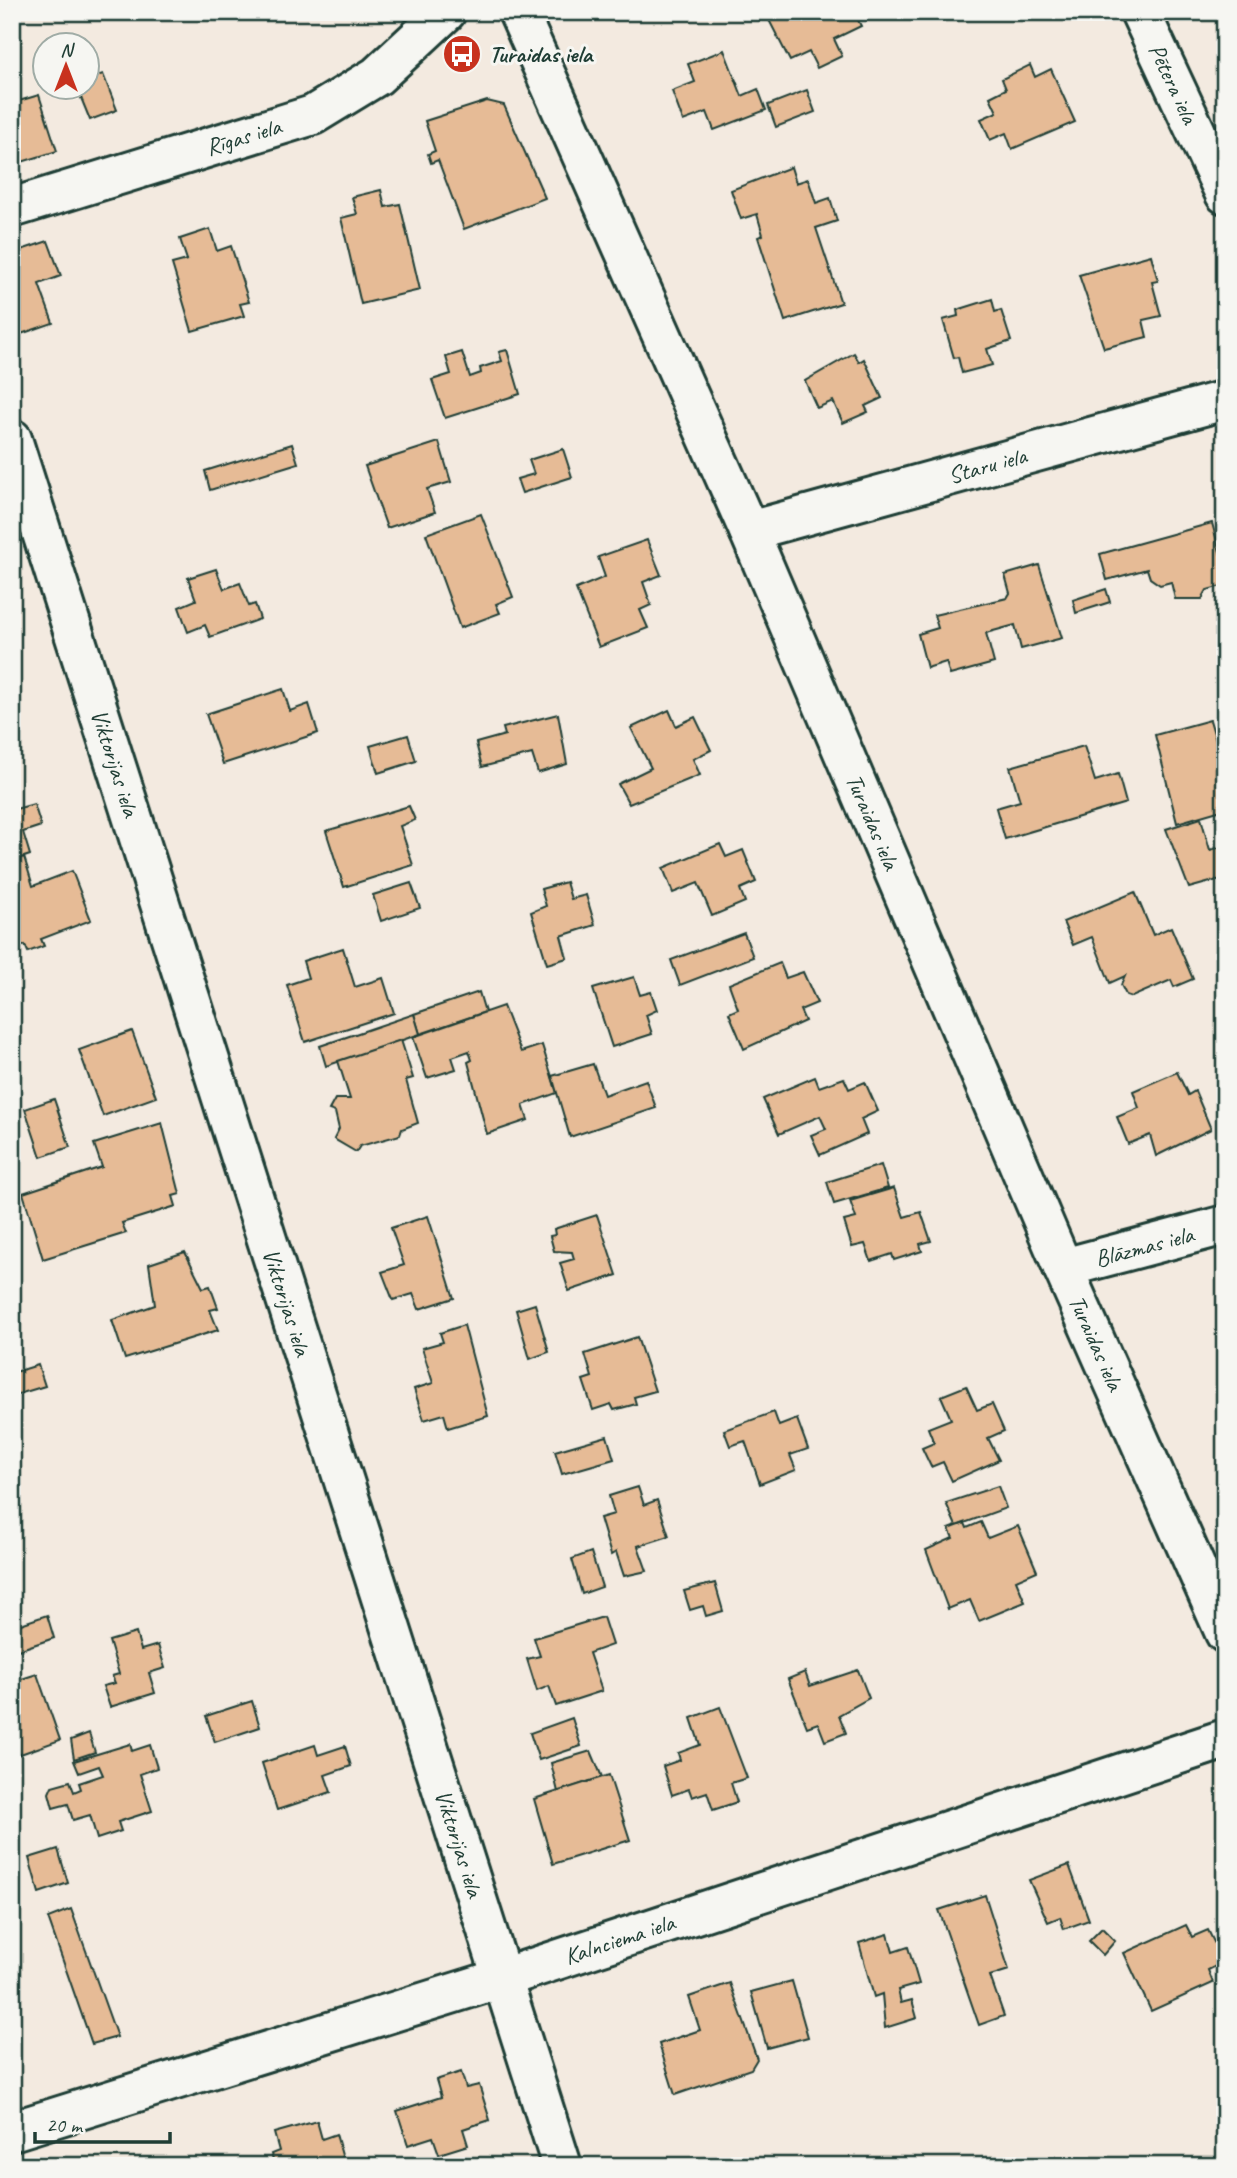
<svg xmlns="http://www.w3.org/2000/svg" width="1237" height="2178" font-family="Caveat,sans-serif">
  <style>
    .building { fill: #e6bb96; stroke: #1f3d34; stroke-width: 2 }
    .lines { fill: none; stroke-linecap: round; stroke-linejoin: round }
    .minor-casing { stroke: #1f3d34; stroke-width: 44 }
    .tertiary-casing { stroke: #1f3d34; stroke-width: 44 }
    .minor { stroke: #f6f6f2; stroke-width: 38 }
    .tertiary { stroke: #f6f6f2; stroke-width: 38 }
    .labels { text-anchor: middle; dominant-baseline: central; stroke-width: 6; stroke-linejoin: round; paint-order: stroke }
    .poi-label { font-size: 24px; font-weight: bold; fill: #1f3d34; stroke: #f6f6f2; text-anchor: start }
    .street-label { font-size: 24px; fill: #1f3d34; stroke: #f6f6f2 }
  </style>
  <rect width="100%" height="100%" fill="#f3eae0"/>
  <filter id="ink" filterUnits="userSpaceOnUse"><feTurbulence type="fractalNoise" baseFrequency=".0143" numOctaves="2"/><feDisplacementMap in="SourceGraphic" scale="14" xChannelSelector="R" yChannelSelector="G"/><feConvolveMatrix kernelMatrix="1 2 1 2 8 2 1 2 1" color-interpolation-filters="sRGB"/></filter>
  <g filter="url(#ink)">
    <g class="building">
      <path d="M779,12H854L861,26L834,39L842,56L817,68L809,52L790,61L768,18Z"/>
      <path d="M12,15L21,41L12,44Z"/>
      <path d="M724,50L742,96L758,89L766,110L714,130L707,112L683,121L672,91L695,82L688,64Z"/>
      <path d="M1030,65L1035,77L1051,69L1075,122L1012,149L1006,133L990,140L981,119L997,112L990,97L1006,89L1002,79Z"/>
      <path d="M103,74L117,110L90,120L77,88H88V79Z"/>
      <path d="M807,90L815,112L776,127L768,105Z"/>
      <path d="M39,95L57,151L12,165V103Z"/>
      <path d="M487,101L504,105L545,198L464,229L438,160L431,163L428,154L435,151L425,121Z"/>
      <path d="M791,167L796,183L808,179L816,203L830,198L837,221L816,228L841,303L785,321L758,237L763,235L757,214L741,219L731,190Z"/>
      <path d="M381,190L385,207L400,204L420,290L361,304L341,218L357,214L352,197Z"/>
      <path d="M210,229L217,251L231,246L249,302L240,304L244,316L192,331L172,264L187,260L180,239Z"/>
      <path d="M48,241L61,276L39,284L53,323L12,337V253Z"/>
      <path d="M1151,255L1158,281L1152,282L1161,316L1143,320L1147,337L1104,348L1079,275Z"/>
      <path d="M992,299L995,312L1001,310L1011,341L987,349L992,365L962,373L958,357L954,358L943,320L958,316L957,310Z"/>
      <path d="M507,350L520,394L445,418L432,380L451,374L446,357L462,352L470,377L481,373L480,368L502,361L499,352Z"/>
      <path d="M854,353L859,362L864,359L882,398L865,406L868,412L843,423L833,401L817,408L805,381Z"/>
      <path d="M439,442L451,482L427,489L435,512L387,528L365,466Z"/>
      <path d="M292,444L298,463L210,490L205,471Z"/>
      <path d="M563,449L572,477L522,493L517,479L534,474L529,460Z"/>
      <path d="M481,514L513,597L496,604L500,613L460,628L426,534Z"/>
      <path d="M1212,523L1225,570V585L1207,590L1202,599H1175L1171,582L1160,585L1150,578L1147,569L1107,580L1100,554Z"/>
      <path d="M647,540L661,575L643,582L651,605L640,610L648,628L599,647L576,589L605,577L598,557Z"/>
      <path d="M1039,565L1062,638L1021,649L1015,625L986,633L994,663L950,675L946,662L927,668L918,634L938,628L934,615L1007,598L1010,593L1005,575Z"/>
      <path d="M216,569L224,589L240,583L249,606L255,604L260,619L210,637L205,625L188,632L179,607L196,600L188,578Z"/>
      <path d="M1106,589L1110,602L1076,613L1073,600Z"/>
      <path d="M283,689L290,711L309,704L318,733L223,764L206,714Z"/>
      <path d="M669,710L676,726L695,717L711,750L693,759L700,775L629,804L618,784L651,768L631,728Z"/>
      <path d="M558,714L567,764L538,773L532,754L482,767L476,743L505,735L503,728Z"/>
      <path d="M1210,720L1225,771V809L1177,823L1155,735Z"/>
      <path d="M408,735L416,761L378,773L370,746Z"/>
      <path d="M1084,746L1095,781L1118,774L1126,803L1005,839L996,808L1020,801L1010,767Z"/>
      <path d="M34,804L41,826L23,832L30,855L12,861V810Z"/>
      <path d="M409,806L415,820L400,826L413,865L344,887L326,831Z"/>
      <path d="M1201,818L1210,850L1225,846V878L1189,888L1166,829Z"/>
      <path d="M720,844L726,857L743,850L756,882L740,889L745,902L712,916L698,883L673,893L663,868Z"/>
      <path d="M24,857L33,886L72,871L91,920L41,939L44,946L28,952L25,945L12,950V861Z"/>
      <path d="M566,882L571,899L586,895L595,925L561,936L567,958L547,964L531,912L546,906L541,889Z"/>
      <path d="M411,883L420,908L381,921L373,895Z"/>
      <path d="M1135,892L1153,935L1171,927L1193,979L1174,987L1171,980L1132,997L1126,995L1121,985L1125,976L1110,983L1092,937L1073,945L1063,922Z"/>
      <path d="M744,933L753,957L680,985L671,960Z"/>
      <path d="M343,948L355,987L383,978L394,1013L305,1042L287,985L308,978L303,961Z"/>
      <path d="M780,963L786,978L803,972L817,1003L800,1010L805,1021L744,1049L729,1013L738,1009L729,984Z"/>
      <path d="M634,977L640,995L651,992L657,1010L646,1015L652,1034L612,1047L593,989Z"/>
      <path d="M479,992L485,1012L420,1034L414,1014Z"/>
      <path d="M503,1006L521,1052L542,1045L557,1093L523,1105L528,1120L487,1134L468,1062L472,1060L469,1051L452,1057L456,1069L427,1078L413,1037Z"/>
      <path d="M414,1014L420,1034L326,1066L320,1046Z"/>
      <path d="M132,1031L156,1097L103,1116L79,1050Z"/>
      <path d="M401,1040L413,1078L406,1080L418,1123L402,1129L400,1135L360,1146L356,1152L334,1139L339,1129L335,1112L329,1110L335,1099H350L338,1061Z"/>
      <path d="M593,1064L604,1095L646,1080L656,1108L570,1137L552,1076Z"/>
      <path d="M1177,1072L1188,1095L1195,1091L1211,1129L1156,1156L1150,1135L1128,1144L1117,1117L1139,1108L1133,1091Z"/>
      <path d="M815,1077L819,1087L844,1078L849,1089L865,1082L878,1111L861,1119L867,1134L820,1155L811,1135L826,1129L820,1116L779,1134L763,1099Z"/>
      <path d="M54,1099L70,1147L41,1157L25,1109Z"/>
      <path d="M162,1123L180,1194L173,1196L176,1206L122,1223L126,1233L43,1259L23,1193L102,1167L94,1144Z"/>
      <path d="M881,1165L888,1188L834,1204L827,1182Z"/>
      <path d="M894,1188L904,1217L921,1212L931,1241L920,1244L922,1251L894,1260L892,1254L871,1261L865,1244L852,1247L844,1221L856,1218L850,1201Z"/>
      <path d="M597,1215L617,1275L569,1291L560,1263L574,1259L572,1252L554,1251L550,1236L555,1235L554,1229Z"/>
      <path d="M428,1216L454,1298L419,1309L413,1294L393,1300L382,1272L404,1265L391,1228Z"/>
      <path d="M185,1252L203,1288L210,1286L218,1308L210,1310L218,1330L125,1359L112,1320L155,1305L149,1264Z"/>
      <path d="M535,1304L549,1352L530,1359L516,1310Z"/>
      <path d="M464,1325L488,1416L448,1428L444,1414L424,1420L414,1389L433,1383L422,1348L443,1342L440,1333Z"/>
      <path d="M637,1337L655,1391L634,1397L636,1404L614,1410L611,1404L593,1410L583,1380L592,1377L585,1354Z"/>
      <path d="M38,1365L45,1386L12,1396V1373Z"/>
      <path d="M966,1386L977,1410L992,1404L1004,1431L988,1438L999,1460L952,1481L943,1462L931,1467L922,1448L934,1443L928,1428L951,1419L941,1396Z"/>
      <path d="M774,1412L779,1426L797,1419L808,1449L790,1455L796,1470L760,1484L745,1441L730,1446L724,1430Z"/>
      <path d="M607,1436L614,1459L562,1474L555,1451Z"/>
      <path d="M998,1486L1006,1508L956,1526L946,1503Z"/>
      <path d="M638,1487L644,1505L657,1500L669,1536L638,1546L647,1571L624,1576L616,1552L611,1555L600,1518L614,1514L609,1496Z"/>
      <path d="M981,1522L988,1538L1018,1526L1037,1571L1016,1580L1025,1602L979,1621L970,1600L948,1609L926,1550L953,1538L949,1529L965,1523L967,1528Z"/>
      <path d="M591,1552L602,1587L582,1594L572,1559Z"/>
      <path d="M715,1583L723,1611L706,1616L703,1606L690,1610L684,1591Z"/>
      <path d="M47,1615L54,1638L12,1652V1627Z"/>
      <path d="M603,1617L612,1645L589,1653L602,1691L556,1706L549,1686L537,1691L527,1659L540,1656L534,1638Z"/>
      <path d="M136,1633L141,1650L158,1645L165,1668L149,1673L155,1693L110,1707L103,1686L115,1683L112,1676L119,1674L109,1641Z"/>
      <path d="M858,1670L869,1698L839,1715L846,1733L825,1741L818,1723L807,1727L788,1679L805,1672L810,1686Z"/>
      <path d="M37,1674L60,1740L12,1757V1699L14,1698L12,1682Z"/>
      <path d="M252,1701L260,1727L215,1742L206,1716Z"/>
      <path d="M720,1707L747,1778L731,1783L737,1802L713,1810L707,1792L692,1797L689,1789L672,1795L663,1766L680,1760L678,1753L700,1745L691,1718Z"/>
      <path d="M572,1718L581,1746L539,1760L530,1733Z"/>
      <path d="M89,1733L95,1752L74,1759L71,1740Z"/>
      <path d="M130,1744L132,1751L150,1745L157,1768L140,1774L152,1811L118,1822L121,1831L97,1839L90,1815L73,1820L68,1804L53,1808L49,1793L52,1786L70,1781L74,1792L81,1789L79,1783L103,1775L99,1766L79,1773L74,1761Z"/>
      <path d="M315,1745L318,1755L345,1746L351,1766L325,1775L331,1792L277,1810L262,1763Z"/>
      <path d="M591,1751L602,1777L558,1792L551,1763Z"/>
      <path d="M609,1775L630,1840L553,1864L534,1799Z"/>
      <path d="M58,1849L68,1883L39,1893L29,1858Z"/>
      <path d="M1069,1865L1089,1920L1064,1929L1060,1917L1048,1922L1029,1880Z"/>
      <path d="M985,1895L1009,1970L990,1976L1004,2016L979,2025L939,1910Z"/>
      <path d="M71,1909L117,2037L92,2044L48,1918Z"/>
      <path d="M1186,1925L1192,1937L1208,1930L1224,1962L1208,1970L1213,1983L1151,2011L1124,1953Z"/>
      <path d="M1102,1928L1115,1941L1103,1955L1089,1941Z"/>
      <path d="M888,1934L893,1952L908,1947L919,1984L898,1990L901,2003L912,2000L917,2018L885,2028L882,1994L874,1997L859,1943Z"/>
      <path d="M792,1981L808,2037L767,2048L751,1992Z"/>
      <path d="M730,1983L757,2059L751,2069L675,2095L659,2044L700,2030L689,1997Z"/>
      <path d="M461,2072L466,2088L479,2085L490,2120L463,2129L468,2145L439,2154L433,2137L408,2145L397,2111L441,2097L436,2080Z"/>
      <path d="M317,2121L322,2139L336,2134L345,2166H275L271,2154L279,2151L274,2133Z"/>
    </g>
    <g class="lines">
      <defs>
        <g id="minor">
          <path id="s1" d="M518,12L749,531L1063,1268L1225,1633"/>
          <path id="s2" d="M1140,12L1225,194"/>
          <path id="s3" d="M12,439L562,2166"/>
          <path id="s4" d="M749,531L1225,400"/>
          <path id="s5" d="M1063,1268L1225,1225"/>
          <path id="s6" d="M12,2131L502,1978L1225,1739"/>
        </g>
        <g id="tertiary">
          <path id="s7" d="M12,208L313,115L377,76L446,12"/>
        </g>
      </defs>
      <use href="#minor" class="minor-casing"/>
      <use href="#tertiary" class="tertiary-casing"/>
      <use href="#minor" class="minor"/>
      <use href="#tertiary" class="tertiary"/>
    </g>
  </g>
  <defs>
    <symbol id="bus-disc" viewBox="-11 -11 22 22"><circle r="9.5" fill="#c8321e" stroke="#f6f6f2"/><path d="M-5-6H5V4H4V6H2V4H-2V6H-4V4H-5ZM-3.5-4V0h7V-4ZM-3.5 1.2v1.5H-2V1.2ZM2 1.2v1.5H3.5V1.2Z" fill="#fff"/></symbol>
  </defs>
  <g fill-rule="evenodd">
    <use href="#bus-disc" x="440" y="32" width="44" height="44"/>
  </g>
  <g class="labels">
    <g class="poi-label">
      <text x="489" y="54">Turaidas iela</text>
    </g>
    <g class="street-label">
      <text stroke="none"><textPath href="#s2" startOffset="79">Pētera iela</textPath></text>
      <text stroke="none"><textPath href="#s7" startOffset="242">Rīgas iela</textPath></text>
      <text stroke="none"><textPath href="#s4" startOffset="247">Staru iela</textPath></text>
      <text stroke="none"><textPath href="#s3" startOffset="340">Viktorijas iela</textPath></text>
      <text stroke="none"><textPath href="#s1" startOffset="884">Turaidas iela</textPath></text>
      <text stroke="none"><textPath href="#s5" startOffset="84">Blāzmas iela</textPath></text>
      <text stroke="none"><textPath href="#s3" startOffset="906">Viktorijas iela</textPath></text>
      <text stroke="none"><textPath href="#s1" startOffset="1451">Turaidas iela</textPath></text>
      <text stroke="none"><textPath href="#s3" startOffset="1474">Viktorijas iela</textPath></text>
      <text stroke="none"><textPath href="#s6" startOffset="637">Kalnciema iela</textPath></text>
    </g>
  </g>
  <rect width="1237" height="2178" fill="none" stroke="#f6f6f2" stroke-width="42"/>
  <rect x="21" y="21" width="1195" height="2136" fill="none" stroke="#1f3d34" stroke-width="2.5" filter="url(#ink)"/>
  <g transform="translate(66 66)"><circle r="33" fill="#f6f6f2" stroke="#a0aca6" stroke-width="2"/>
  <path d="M0-5L12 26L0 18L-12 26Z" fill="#c8321e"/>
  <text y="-10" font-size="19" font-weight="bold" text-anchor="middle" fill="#1f3d34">N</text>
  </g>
  <path d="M35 2132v10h135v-10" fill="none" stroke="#1f3d34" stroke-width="3.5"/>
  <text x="46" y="2132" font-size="21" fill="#1f3d34" stroke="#f6f6f2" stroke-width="5" paint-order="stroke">20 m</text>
</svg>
